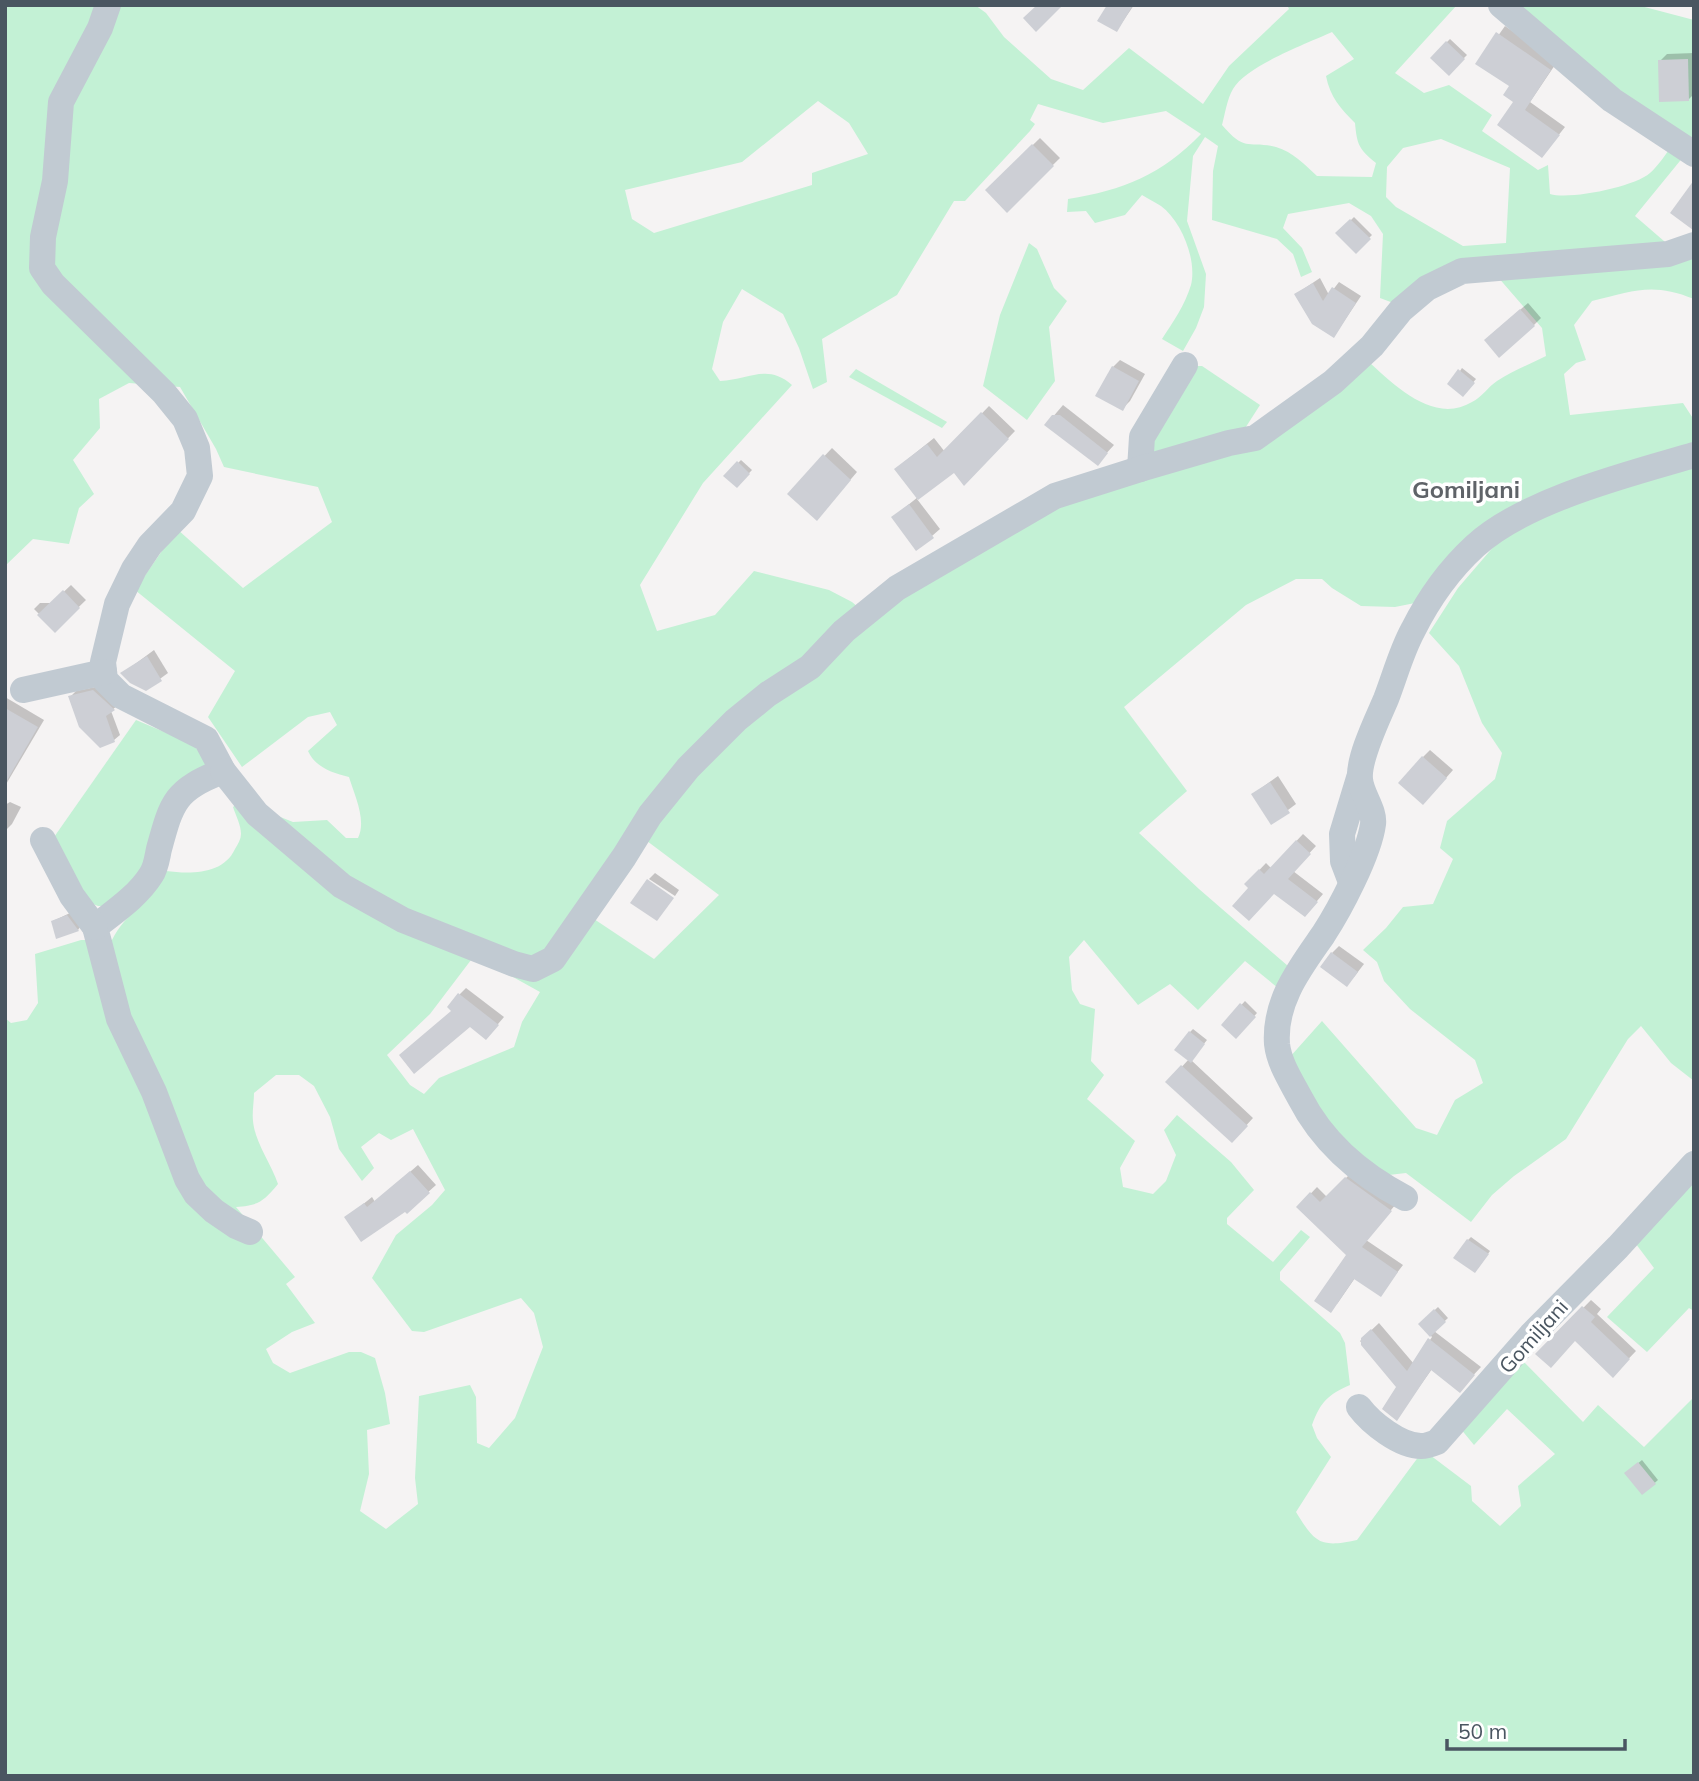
<svg xmlns="http://www.w3.org/2000/svg" width="1699" height="1781" font-family="Mulish,sans-serif">
  <style>
    .green { fill: #c3f1d5; fill-rule: evenodd }
    .shadow { fill: #0003 }
    .building { fill: #cdcfd5 }
    .lines { fill: none; stroke-linecap: round; stroke-linejoin: round }
    .minor { stroke: #c1cad2; stroke-width: 26 }
    .labels { text-anchor: middle; dominant-baseline: central; stroke-width: 7; stroke-linejoin: round; paint-order: stroke }
    .street-label { font-size: 21px; fill: #4a5661; stroke: #fff }
    .quarter-label { font-size: 24px; font-weight: bold; fill: #5f6368; stroke: #fff }
  </style>
  <rect width="100%" height="100%" fill="#f5f3f3"/>
  <g class="green">
    <path d="M5,5H975L986,13L1004,37L1051,79L1083,90L1129,48L1203,104L1229,66L1289,9L1287,5H1457L1395,73L1424,93L1449,85L1492,115L1482,131L1538,170L1548,165L1550,194C1570,200 1634,187 1650,173C1658,166 1665,155 1671,147L1684,156L1635,216L1672,248L1535,255L1396,304L1380,298L1383,234L1371,216L1349,203L1288,214L1283,228L1302,248L1312,272L1301,277L1293,254L1277,239L1212,220L1213,171L1218,146L1205,137L1193,156L1187,221L1206,274L1204,307L1196,328L1183,351L1162,339C1173,322 1185,305 1191,285C1197,260 1182,222 1161,206C1155,202 1148,199 1142,195L1125,215L1095,223L1086,211L1067,212L1068,199C1124,190 1161,175 1201,134L1166,111L1103,123L1038,104L1030,120L1035,124L1030,131L965,201H954L897,295L822,339L827,382L813,389L799,348L783,314L742,289L723,322L712,369L720,381C749,380 767,363 792,385L703,483L640,585L657,631L715,615L754,571L829,590L852,602L873,620L904,594L1060,505L1169,472L1368,361C1394,385 1434,425 1472,402C1482,397 1488,387 1497,381C1512,371 1530,364 1546,356L1542,328L1497,276L1694,252V299C1652,282 1634,291 1592,301L1574,325L1586,360L1576,363L1564,374L1570,415L1683,403L1694,420V1081L1671,1063L1641,1026L1628,1039L1566,1139L1514,1176L1492,1195L1471,1222L1406,1173L1380,1176L1352,1154L1317,1106L1289,1058L1322,1021L1416,1128L1437,1135L1455,1100L1483,1083L1475,1060L1410,1009L1384,981L1377,962L1363,950L1386,928L1403,907L1433,904L1453,859L1440,848L1447,821L1495,779L1502,753L1482,723L1459,666L1429,633L1458,588L1495,545L1415,603L1395,607L1361,606L1332,588L1322,579H1296L1246,605L1124,707L1187,791L1139,833L1199,889L1288,966L1278,988L1245,961L1198,1010L1170,984L1138,1005L1084,940L1069,957L1072,990L1080,1004L1095,1009L1091,1061L1104,1075L1087,1099L1135,1141L1120,1168L1123,1187L1153,1194L1166,1181L1176,1155L1164,1130L1177,1115L1231,1162L1254,1190L1227,1218V1224L1273,1262L1301,1230L1310,1237L1280,1272V1280L1340,1333L1345,1343L1350,1385C1328,1395 1321,1401 1312,1425L1317,1438L1331,1457L1296,1512C1315,1543 1320,1548 1357,1540L1419,1456L1430,1455L1471,1486L1472,1501L1500,1526L1521,1506L1518,1486L1555,1454L1507,1409L1474,1445L1460,1428L1520,1358L1583,1422L1598,1405L1644,1447L1694,1397V1776H5V1018L11,1023L27,1020L38,1003L35,954L81,940H112C127,910 152,903 166,871C190,874 223,875 235,849C238,844 241,839 241,834C241,825 236,816 233,807L240,801L293,822L327,820L346,838H358C367,820 354,794 349,777C332,773 315,767 308,751L337,725L330,712L308,717L242,767L208,717L235,671L135,590L177,529L243,588L332,522L318,487L224,467L216,449L180,387L129,383L99,399L100,428L73,460L94,494L79,508L69,544L33,539L5,566ZM1332,32L1354,59L1326,76C1330,97 1341,109 1355,123C1357,145 1359,149 1376,163L1372,177L1317,176C1305,165 1293,152 1276,147C1247,140 1246,153 1222,125C1225,114 1227,99 1233,89C1246,66 1308,43 1332,32ZM818,101L849,123L868,154L812,173V185L654,233L632,219L625,190L742,162ZM1441,139L1510,168L1506,243L1463,246L1396,207L1386,197L1387,167L1403,148ZM647,841L719,895L654,959L579,909ZM471,960L513,977L540,992L522,1022L514,1047L439,1078L424,1094L410,1085L387,1055L430,1014ZM276,1075H299L314,1086L330,1117L339,1149L362,1181L374,1168L361,1147L379,1133L391,1140L413,1129L445,1190L432,1205L396,1235L372,1278L412,1331L424,1332L521,1298L534,1313L543,1347L515,1418L489,1448L477,1443L476,1397L470,1385L419,1396L415,1478L418,1504L386,1529L360,1511L369,1474L367,1430L390,1424L385,1393L375,1358L361,1352H349L290,1373L273,1363L266,1349L292,1332L315,1323L286,1284L295,1277L236,1207C259,1205 263,1202 278,1184C271,1163 255,1143 253,1121C252,1112 254,1102 254,1093Z"/>
    <path d="M1518,5H1637L1694,20V144L1618,94Z"/>
    <path d="M1029,243L1037,249L1054,288L1067,301L1049,327L1055,381L1027,420L983,386L1000,315Z"/>
    <path d="M1193,366H1202L1260,405L1242,433L1154,460L1150,440Z"/>
    <path d="M856,369L947,422L942,428L849,377Z"/>
    <path d="M136,720L193,744L209,764L139,874L108,906H98L88,902L52,840Z"/>
    <path d="M1694,1178V1311L1689,1308L1647,1352L1607,1317L1654,1268L1636,1244Z"/>
  </g>
  <g class="shadow">
    <path d="M1109,5H1134L1117,30Z"/>
    <path d="M1505,26L1557,62L1530,102L1565,127L1542,156L1516,102L1511,85L1478,64Z"/>
    <path d="M1450,39L1467,55L1449,73L1432,57Z"/>
    <path d="M1694,53V94L1688,100L1660,61L1667,54Z"/>
    <path d="M1040,138L1060,158L1007,210L987,190Z"/>
    <path d="M1354,217L1372,235L1356,251L1338,233Z"/>
    <path d="M1320,278L1329,295L1339,282L1361,296L1334,336L1296,294Z"/>
    <path d="M1528,303L1541,318L1534,325L1493,333Z"/>
    <path d="M1120,360L1145,374L1130,401L1122,409L1113,367Z"/>
    <path d="M1462,368L1476,379L1466,391L1460,371Z"/>
    <path d="M1063,405L1114,445L1103,457L1046,425Z"/>
    <path d="M989,406L1015,431L965,483L954,470L917,499L940,529L917,549L893,517L918,497L903,463L934,438L945,452Z"/>
    <path d="M832,448L857,472L817,519L790,493Z"/>
    <path d="M741,460L752,470L737,486L726,475Z"/>
    <path d="M71,585L86,600L55,630L34,609L40,603H52Z"/>
    <path d="M154,650L168,673L146,689L123,673Z"/>
    <path d="M100,686L119,704L111,711L120,735L114,740L70,697L76,691Z"/>
    <path d="M5,697L44,720L5,786Z"/>
    <path d="M1430,750L1453,770L1430,796L1423,757Z"/>
    <path d="M1278,776L1296,804L1272,822L1253,794Z"/>
    <path d="M10,802L21,807L12,824L5,831V805Z"/>
    <path d="M1303,834L1316,846L1293,871L1323,894L1311,908L1275,892L1251,888L1246,884L1266,863L1271,868Z"/>
    <path d="M655,873L679,890L675,896L649,879Z"/>
    <path d="M70,913L80,927L78,930L53,921Z"/>
    <path d="M1339,946L1364,964L1354,977L1332,953Z"/>
    <path d="M466,988L504,1017L492,1031L453,1010L460,994Z"/>
    <path d="M1245,1001L1257,1013L1236,1036L1223,1025Z"/>
    <path d="M1193,1029L1207,1040L1191,1060L1253,1118L1232,1141L1168,1082L1189,1059L1190,1032Z"/>
    <path d="M418,1165L436,1185L407,1211L346,1218L372,1197L375,1202Z"/>
    <path d="M1352,1172L1396,1204L1366,1240L1403,1265L1380,1295L1355,1278L1337,1304L1348,1255L1298,1207L1317,1187L1327,1197Z"/>
    <path d="M1471,1237L1490,1251L1478,1268L1468,1240Z"/>
    <path d="M1591,1300L1601,1309L1597,1314L1636,1351L1613,1375L1575,1339L1538,1354Z"/>
    <path d="M1438,1307L1448,1318L1434,1331L1481,1367L1466,1383L1432,1369L1397,1418L1398,1387L1360,1341L1379,1323L1414,1364L1432,1337L1420,1324Z"/>
    <path d="M1642,1460L1658,1480L1643,1493L1626,1473Z"/>
  </g>
  <g class="building">
    <path d="M1037,5H1063L1036,32L1023,18Z"/>
    <path d="M1107,5H1133L1117,32L1097,21Z"/>
    <path d="M1496,32L1551,70L1525,110L1518,105L1560,135L1542,158L1497,125L1513,102L1503,95L1509,86L1475,64Z"/>
    <path d="M1446,41L1465,59L1449,76L1430,58Z"/>
    <path d="M1688,59L1689,101L1659,102L1658,60Z"/>
    <path d="M1032,144L1054,166L1007,213L985,190Z"/>
    <path d="M1694,180V230H1693L1670,213Z"/>
    <path d="M1350,219L1371,239L1356,254L1335,233Z"/>
    <path d="M1313,283L1323,301L1332,287L1356,303L1334,338L1312,324L1294,294Z"/>
    <path d="M1520,309L1535,326L1499,358L1484,340Z"/>
    <path d="M1112,366L1139,381L1123,411L1095,396Z"/>
    <path d="M1458,369L1475,383L1463,397L1447,384Z"/>
    <path d="M981,412L1009,439L964,486L954,473L918,500L894,469L927,444L937,457Z"/>
    <path d="M1052,415H1060L1108,453L1098,466L1044,425Z"/>
    <path d="M823,454L851,480L817,521L787,494Z"/>
    <path d="M737,461L750,474L737,488L723,476Z"/>
    <path d="M909,504L934,538L916,551L891,517Z"/>
    <path d="M63,590L80,608L55,633L37,615Z"/>
    <path d="M147,656L162,681L146,691L130,683L120,673Z"/>
    <path d="M93,690L115,710L106,716L115,742L100,748L79,727L68,696Z"/>
    <path d="M5,708L38,727L5,784Z"/>
    <path d="M1422,756L1447,778L1423,805L1398,783Z"/>
    <path d="M1270,782L1290,813L1271,825L1251,794Z"/>
    <path d="M1296,840L1311,854L1288,879L1318,902L1305,917L1274,894L1249,921L1232,906L1248,888L1244,884L1259,869L1264,874Z"/>
    <path d="M647,879L674,898L657,921L630,903Z"/>
    <path d="M67,915L79,931L56,939L51,921Z"/>
    <path d="M1331,952L1358,972L1347,987L1320,967Z"/>
    <path d="M458,993L499,1025L486,1040L470,1027L414,1074L399,1055L451,1011L447,1007Z"/>
    <path d="M1240,1003L1256,1017L1236,1039L1221,1025Z"/>
    <path d="M1189,1031L1205,1044L1191,1063L1174,1050Z"/>
    <path d="M1181,1065L1248,1126L1232,1143L1165,1082Z"/>
    <path d="M410,1171L430,1193L407,1214L405,1212L361,1242L344,1217L364,1203L367,1207Z"/>
    <path d="M1345,1177L1392,1211L1362,1247L1398,1272L1381,1297L1354,1279L1331,1313L1314,1301L1346,1255L1296,1207L1310,1192L1320,1202Z"/>
    <path d="M1467,1239L1489,1254L1475,1273L1453,1258Z"/>
    <path d="M1582,1306L1595,1317L1591,1322L1630,1359L1613,1378L1575,1341L1551,1368L1535,1354Z"/>
    <path d="M1434,1309L1446,1322L1430,1337L1418,1324Z"/>
    <path d="M1371,1329L1407,1371L1428,1338L1475,1375L1460,1393L1431,1370L1397,1421L1382,1409L1396,1387L1361,1345V1338Z"/>
    <path d="M1638,1462L1656,1484L1642,1495L1624,1473Z"/>
  </g>
  <g class="lines">
    <g class="minor">
      <path d="M108,5L100,28L61,102L55,181L43,237L42,268L53,284L164,393L185,419L197,448L200,476L183,511L150,545L134,569L117,604L103,662L105,680L121,696L206,739L223,771C175,790 172,801 159,849C157,858 156,868 151,875C138,896 114,912 95,927L119,1019L154,1092L187,1179L196,1194L214,1211L236,1226L250,1232"/>
      <path d="M1501,5L1612,100L1694,154"/>
      <path d="M1140,469L1142,437L1185,365"/>
      <path d="M23,690L104,672"/>
      <path d="M223,771L257,814L342,886L403,920L514,964L533,969L553,959L624,857L650,815L688,768L736,720L768,694L810,667L844,631L897,588L1055,496L1140,469L1229,443L1255,438L1333,382L1372,346L1401,310L1427,288L1462,271L1668,254L1694,245"/>
      <path d="M43,840L72,896L95,927"/>
      <path d="M1351,882L1343,861L1342,834L1359,778"/>
      <path d="M1405,1198C1361,1175 1323,1143 1300,1098C1291,1081 1279,1063 1277,1044C1274,1001 1300,968 1323,935C1340,909 1369,854 1373,824C1375,810 1361,794 1360,779C1358,758 1378,718 1386,699C1395,676 1401,652 1413,630C1428,600 1450,569 1475,546C1525,500 1629,474 1694,455"/>
      <path d="M1359,1407C1371,1423 1400,1446 1421,1446C1426,1446 1432,1444 1437,1442L1531,1335L1618,1247L1694,1164"/>
    </g>
  </g>
  <g class="labels">
    <g class="street-label">
      <text transform="translate(1533 1336) rotate(-48)">Gomiljani</text>
    </g>
    <g class="quarter-label">
      <text x="1466" y="489">Gomiljani</text>
    </g>
  </g>
  <rect width="1699" height="1781" fill="none" stroke="#4a5661" stroke-width="14"/>
  <path d="M1447 1739v10h178v-10" fill="none" stroke="#4a5661" stroke-width="3.5"/>
  <text x="1458" y="1739" font-size="21" fill="#4a5661" stroke="#ffffff" stroke-width="5" paint-order="stroke">50 m</text>
</svg>
